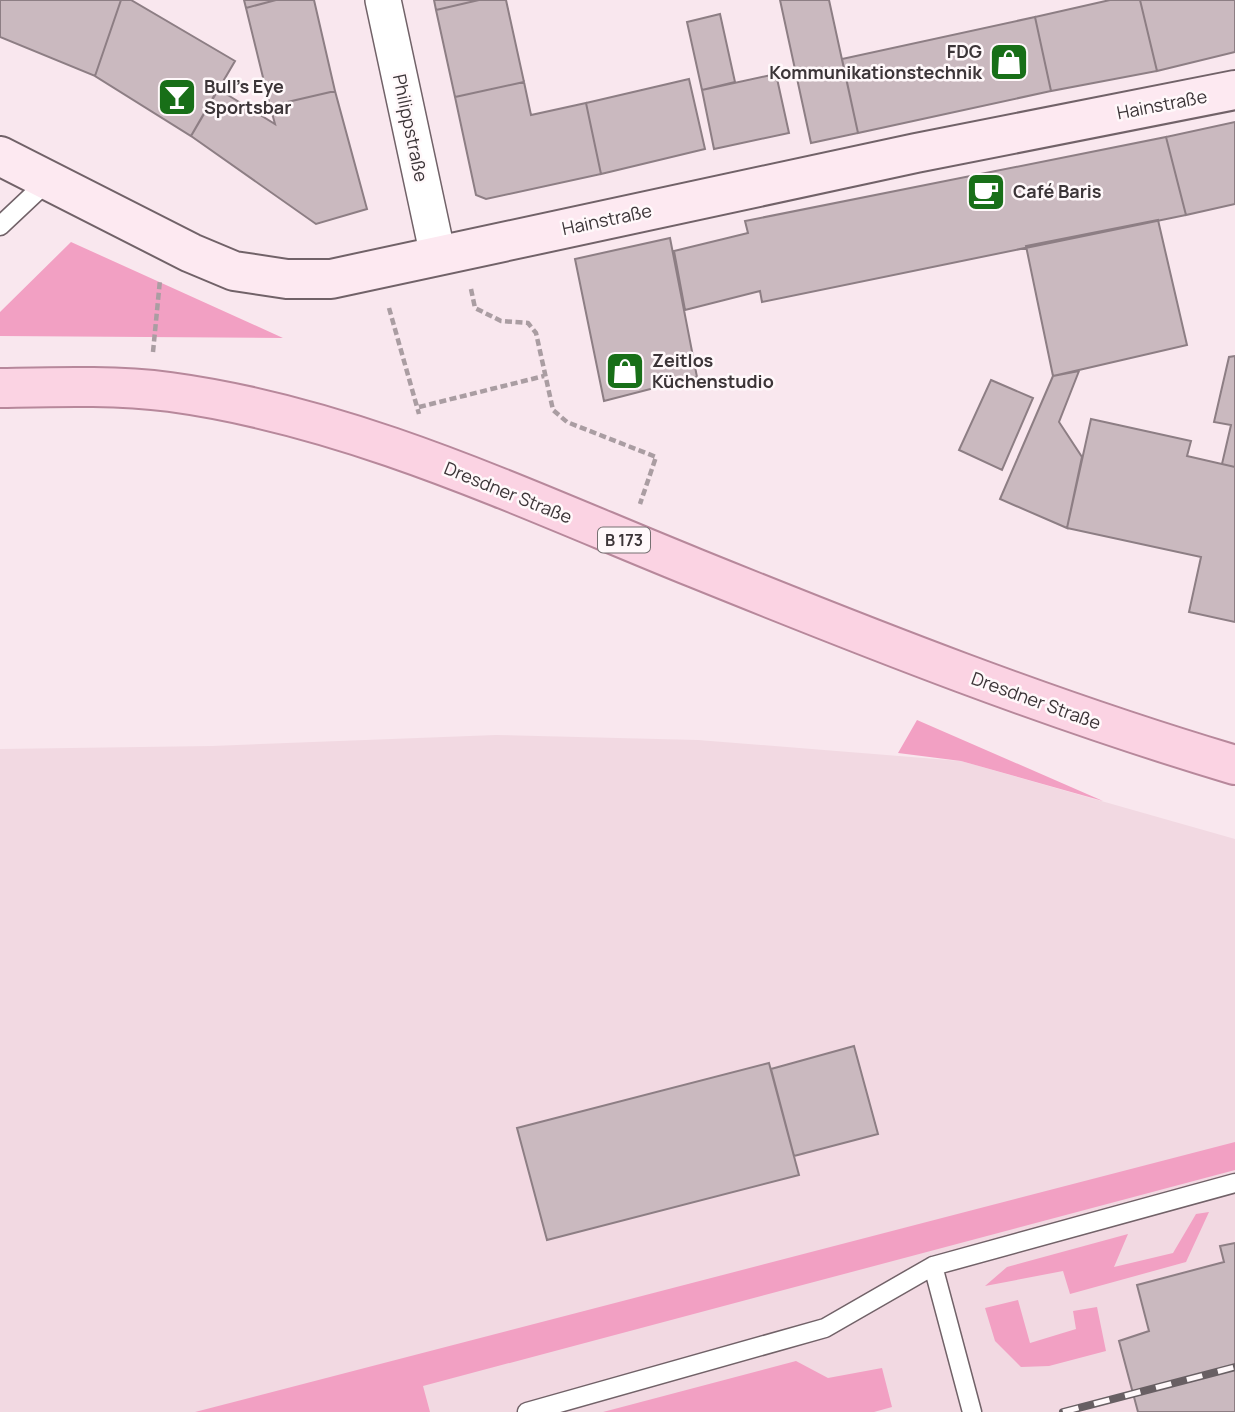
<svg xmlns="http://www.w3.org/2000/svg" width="1235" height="1412" font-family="Manrope,sans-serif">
<rect width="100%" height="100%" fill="#f9e7ee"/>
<!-- built -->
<path fill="#f2d9e2" d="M496 735 698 740 961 761 1235 839V1412H0V749L212 746Z"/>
<!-- green -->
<path fill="#f2a0c3" d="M71 242 283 338 0 336V312Z
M917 720 1103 801 961 761 898 753Z
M1235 1142V1170L423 1386 430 1412H195Z
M1209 1212 1186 1262 1070 1294 1063 1271 985 1286 1007 1267 1128 1234 1114 1267 1173 1253 1196 1214Z
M1018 1300 1030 1343 1076 1329 1073 1311 1097 1307 1106 1351 1049 1366 1021 1367 995 1341 985 1308Z
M796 1361 828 1378 882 1368 892 1407 874 1412H603Z"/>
<!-- building -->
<path fill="#cab9bf" stroke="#8d7e84" stroke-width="2" d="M0 0H121L95 76 0 37Z
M121 0H131L235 61 191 136 95 76Z
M244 0H276L246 8Z
M276 0H314L335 91 270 106 246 8Z
M434 0H479L436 10Z
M479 0H506L524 82 455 97 436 10Z
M780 0H829L858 133 811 143Z
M1110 0H1140L1157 71 1051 91 1035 17Z
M1140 0H1235V52L1157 71Z
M720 14 735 82 702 90 687 22Z
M1035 17 1051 91 858 133 842 59Z
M776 74 789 133 714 149 702 90Z
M689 79 705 149 601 174 586 103Z
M524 82 531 115 586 103 601 174 486 199 476 195 455 97Z
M218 89 275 124 270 106 335 91 367 209 316 224 191 136Z
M1235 122V204L1186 215 1166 137Z
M1166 137 1186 215 762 302 760 291 685 310 674 251 748 233 745 221Z
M1158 220 1187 345 1053 376 1026 246Z
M670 238 697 377 604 401 575 259Z
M1235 356V467L1222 464 1231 425 1214 422 1229 357Z
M1079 371 1059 422 1082 457 1067 528 1000 499 1053 376Z
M991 380 1033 398 1002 470 959 450Z
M1091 419 1191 441 1187 456 1235 467V622L1189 612 1201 557 1067 528Z
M854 1046 878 1134 794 1156 771 1069Z
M769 1063 799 1175 547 1240 517 1128Z
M1235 1243V1412H1138L1119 1341 1149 1331 1137 1285 1224 1262 1220 1246Z"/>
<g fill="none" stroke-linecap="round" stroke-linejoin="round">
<!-- lane casing -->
<g stroke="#716268" stroke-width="21">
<path id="lane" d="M0 226 50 179
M933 1266 972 1412
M527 1412 825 1328 933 1266 1235 1183"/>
</g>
<!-- street casing -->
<g stroke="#716268" stroke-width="38">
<path id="street" d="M383 0 438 256"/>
</g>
<!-- secondary casing -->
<g stroke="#716268" stroke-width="42">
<path id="secondary" d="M0 156 191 253 234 271 287 279H331L916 153 1235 90"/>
</g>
<!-- primary casing -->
<g stroke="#b7889b" stroke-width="42">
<path id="primary" d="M0 388C56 387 114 385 170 392 354 417 524 499 695 568 873 640 1050 710 1235 765"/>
</g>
<!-- path -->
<path stroke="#aa9da2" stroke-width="4.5" stroke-dasharray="7 3.5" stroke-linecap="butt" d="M471 289 475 308 501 321 528 323 536 333 553 410 567 422 656 457 640 504
M389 308 419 414
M153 352 160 280
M419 407 544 376"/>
<!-- lane -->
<use href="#lane" stroke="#fff" stroke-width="18"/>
<!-- street -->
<use href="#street" stroke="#fff" stroke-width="35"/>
<!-- secondary -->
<use href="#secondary" stroke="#fde9f1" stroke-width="38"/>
<!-- primary -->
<use href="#primary" stroke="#fbd3e3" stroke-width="38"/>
<!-- rail casing -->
<g stroke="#685f63" stroke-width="8">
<path id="rail" d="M1063 1412 1235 1367"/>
</g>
<!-- rail -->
<use href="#rail" stroke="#fff8fa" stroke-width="5" stroke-dasharray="16" stroke-linecap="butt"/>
</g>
<!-- icons -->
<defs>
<g id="shop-square" transform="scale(2.0125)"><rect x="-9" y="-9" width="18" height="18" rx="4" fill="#186f18" stroke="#fff8fa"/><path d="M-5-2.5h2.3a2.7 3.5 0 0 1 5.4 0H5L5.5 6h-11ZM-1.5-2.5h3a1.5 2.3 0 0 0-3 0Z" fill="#fff"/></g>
<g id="bar-square" transform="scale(2.0125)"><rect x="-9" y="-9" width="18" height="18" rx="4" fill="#186f18" stroke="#fff8fa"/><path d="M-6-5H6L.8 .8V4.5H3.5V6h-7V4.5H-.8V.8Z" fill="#fff"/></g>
<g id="cafe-square" transform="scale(2.0125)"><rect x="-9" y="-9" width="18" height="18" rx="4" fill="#186f18" stroke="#fff8fa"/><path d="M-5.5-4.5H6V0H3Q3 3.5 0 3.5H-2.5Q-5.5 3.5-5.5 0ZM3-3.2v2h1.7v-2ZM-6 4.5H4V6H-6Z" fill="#fff"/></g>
</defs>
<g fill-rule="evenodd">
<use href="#shop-square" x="1009" y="62"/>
<use href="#bar-square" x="177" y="97"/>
<use href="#cafe-square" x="986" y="192"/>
<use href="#shop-square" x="625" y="371"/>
</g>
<g text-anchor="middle" stroke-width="5" stroke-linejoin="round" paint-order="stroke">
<!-- shield labels -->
<rect fill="#fff8fa" stroke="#767072" stroke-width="2" x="598" y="527.5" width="52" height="25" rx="5"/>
<g font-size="16" font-weight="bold" fill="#3c3538">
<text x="624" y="546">B 173</text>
</g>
<!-- poi labels -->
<g font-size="18" font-weight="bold" fill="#3c3538" stroke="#fff8fa" text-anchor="start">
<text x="982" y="58" text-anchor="end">FDG<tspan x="982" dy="21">Kommunikationstechnik</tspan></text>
<text x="204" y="93">Bull’s Eye<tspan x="204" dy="21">Sportsbar</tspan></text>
<text x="1013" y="198">Café Baris</text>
<text x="652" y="367">Zeitlos<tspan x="652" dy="21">Küchenstudio</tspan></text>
</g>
<!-- street labels -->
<g font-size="18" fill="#3c3538" stroke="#fff8fa">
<text transform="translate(1162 105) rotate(-11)" y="6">Hainstraße</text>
<text transform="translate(410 128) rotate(78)" y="6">Philippstraße</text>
<text transform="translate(607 220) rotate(-12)" y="6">Hainstraße</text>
<text transform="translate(508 493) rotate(22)" y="6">Dresdner Straße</text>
<text transform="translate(1036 701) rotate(20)" y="6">Dresdner Straße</text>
</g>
</g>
</svg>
